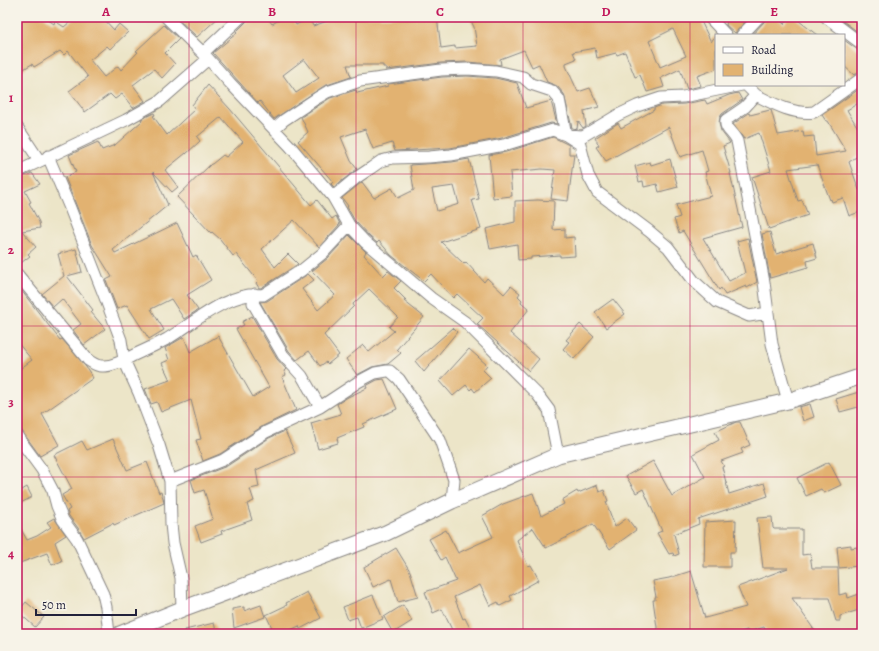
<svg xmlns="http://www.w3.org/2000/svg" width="879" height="651" font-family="Alegreya,serif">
<rect width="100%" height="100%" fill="#f7f3e8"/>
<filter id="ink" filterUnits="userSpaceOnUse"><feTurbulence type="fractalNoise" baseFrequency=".025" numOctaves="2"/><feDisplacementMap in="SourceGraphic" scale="8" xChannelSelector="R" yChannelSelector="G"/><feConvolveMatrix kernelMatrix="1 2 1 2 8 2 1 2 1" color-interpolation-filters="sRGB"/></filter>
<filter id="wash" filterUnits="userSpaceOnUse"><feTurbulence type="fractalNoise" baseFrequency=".012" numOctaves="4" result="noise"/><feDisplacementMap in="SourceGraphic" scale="16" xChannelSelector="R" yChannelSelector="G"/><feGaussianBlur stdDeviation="0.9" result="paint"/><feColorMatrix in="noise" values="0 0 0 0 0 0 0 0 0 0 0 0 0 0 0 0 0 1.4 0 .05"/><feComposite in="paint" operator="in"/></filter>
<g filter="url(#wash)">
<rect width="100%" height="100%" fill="#ece5c8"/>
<g id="blocks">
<!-- building -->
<path fill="#e2b271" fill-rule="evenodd" d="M17 17H44L54 24 55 21 64 27 76 17H102L114 30 119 24 128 32 110 49 107 46 90 60 104 77 118 66 121 70 138 52 136 51 164 25 179 39 165 53 175 64 162 78 154 69 133 85 145 101 133 108 122 94 115 99 110 94 85 112 69 91 88 77 68 51 64 55 60 51 34 67 32 64 17 73Z
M176 17H219L197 37Z
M248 17H267L272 24 285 17H292L296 25 309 18 313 26 339 17H437L441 48 455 46V48L477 46 474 27 469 17H622L625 23 638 17H699L711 42 716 35V69L697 76 701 86 687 89 680 69 661 78 664 87 647 92 640 75 635 77 625 52 617 55 616 53 597 58 595 48 573 52 576 59 566 63V66L578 92 590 88 599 107 584 111 586 126 583 128 578 121 577 129 572 128 564 94 557 86 547 82 539 64 532 67 524 50 500 59 501 65 467 62 441 63 386 70V67H383V65H347L351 77 324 86 274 119 260 101 258 103 213 53 237 33 236 32 246 22ZM673 29 686 56 660 67 649 41ZM304 59 319 78 296 93 283 75Z
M728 17H749L735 33 726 25Z
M766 17H776L784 24 789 17H794L817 35H752L764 22Z
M839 17H862V35L843 21Z
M844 40 858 50 862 51V71L854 75 844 66Z
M467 76 495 78 517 83 526 108 551 101 557 124 551 123 502 138 450 148 395 151 392 143 373 149 365 129 341 137 351 161 357 169 334 187 331 184 333 182 298 141 308 132 301 117 330 98 356 90 357 93 388 86V84L442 77Z
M208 85 230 109 311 205 317 200 332 219 336 216 340 224 319 247 294 220 262 249 275 267 288 254 298 264 261 288H259L256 283 258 281 236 254 233 256 220 239 212 232 211 233 177 197 211 164H212L223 155 226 157 243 142 221 117 197 137 200 141 186 154V153L165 170 178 187 172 192 153 172 168 205 113 250 115 253 177 223 193 257 196 255 211 280 187 295 198 310 184 319 171 299 151 309 164 330 149 339 127 305 117 309 106 280 112 277 92 245 65 177 76 172 69 155 98 142 102 150 115 145 142 121 141 119 154 113 155 115 153 116 167 135 195 109 192 105Z
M862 87V101L847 110 858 128 862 125V153L849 162 859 190 862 189V211L849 216 843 198 832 202 831 199 830 200 817 165 788 169 798 201 802 200 808 215 769 229 752 177 771 171 759 133 744 139 733 124 749 113 750 115 770 110H771L778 135 803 131 804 137 814 136 816 156 846 151 828 121H826L822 115Z
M738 93 742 100 722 114 720 117 719 123 721 131 730 143 723 146 731 173H730L742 227 703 238 729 281 745 273 737 241 748 238 757 282 747 288 746 286 725 295 721 288 719 290 683 231 679 233 674 219 680 217 676 205 711 196 705 172 708 171 702 150 680 157 669 127 606 161 596 147 599 145 595 138 618 123 621 128 654 110V108L662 105 684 104 705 100 707 104 729 95Z
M553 137 569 145V154H574L568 201 551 199 555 170 542 169 510 172 512 196 493 198 489 155 506 152Z
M469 159 479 199 472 200 481 229 441 242 464 264 466 262 484 282 487 278 504 294 511 286 520 293 518 296 522 300 521 302 529 309 510 333 539 359 529 371 477 324 483 318 457 294 453 298 431 274 424 281 391 255 379 241 377 243 370 237 355 221 347 207 348 206 342 198 362 182 374 198 392 188 398 198 414 190 410 165 452 162ZM454 186 459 204 437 211 432 189Z
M670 159 678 187 659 192 657 184 644 187 643 181 639 182 635 166 650 162 651 165Z
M32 173 40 184 25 191 31 202 29 203 39 222 40 228 22 231 36 247 28 254 30 256 17 266V179Z
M538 200 554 201 553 230 565 229V238L574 237 575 256 560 257V255L531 257V259L518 260 517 244 490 249 486 229 515 222V201Z
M770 232 776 254 813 243 817 258 807 261 808 267 770 278 762 234Z
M349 235 366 252 364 255 383 276 388 271 401 281 394 288 406 300 404 301 424 317 397 349 401 353 388 364 372 367 357 375 346 359 363 345 369 352 394 331 389 327 398 317 369 289 353 304 354 306 324 335 339 355 328 364 326 362 320 366 309 351 297 360 289 351 260 302 267 301 308 274 314 280 302 289 318 310 335 295 312 271 328 258Z
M76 249 82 272 67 276 93 310 91 312 105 329 84 345 73 330 81 324 62 299 53 307 42 294 64 276 58 254Z
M17 285 60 340 62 339 86 367 93 378 42 414 59 445 40 456 22 431 17 422V371L32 360 17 342Z
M613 299 625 314 606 328 595 312Z
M252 316 277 359 286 369 284 371 286 375 282 377 296 410 263 426 220 454 203 461 196 440 201 439 191 400 161 412 157 402 151 404 145 389 170 380 162 363 169 360 165 348 184 337 190 352 218 336 253 397 269 387 236 329 244 325 242 322Z
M580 324 594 337 574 359 563 349 569 342 566 340Z
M453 328 457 332 424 372 415 361Z
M469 349 487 365 483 370 491 378 475 392 472 388 470 390 466 385 453 396 440 381Z
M384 379 397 409 363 424 364 427 337 438 338 443 318 449 311 423 341 414 337 404 348 397 367 388 366 386 377 380Z
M862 391V406L840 412 836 399Z
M810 404 814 417 803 421 799 407Z
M736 422H740L750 445 741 449 743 453 721 461 724 466 722 467 729 494 764 483 768 496 698 519 699 524 674 534 679 554 674 556 673 553 669 554 657 533 662 531 643 489 636 493 626 476 653 461 672 496 705 477 693 454 719 440 715 432Z
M285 431 295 453 256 470 259 487 250 489 254 501 247 504 252 520 221 531 222 534 201 542 195 526 213 519 204 490 195 493 191 480 227 466 269 438Z
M113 439 127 470 147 462 159 493 161 492 163 498 164 503 114 525 113 523 84 538 78 528 69 516 67 511 70 509 62 495 72 489 54 455 82 441 87 450Z
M829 462 841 485 824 493 821 489 806 496 797 478Z
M597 485 599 492 604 490 608 501 606 502 615 527 627 518 636 530 610 549 593 524 546 548 533 528 517 540 528 566 531 565 539 580 510 596 512 600 500 606 498 602 490 606 480 585 454 597 463 619 465 618 473 634H454L442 609 433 613 425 592 456 581 445 557 441 560 429 539 446 530 458 553 493 537 482 516 503 504 533 493 541 516 564 504 562 500 577 491 578 493Z
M27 487 32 497 17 505V493Z
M772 517 773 528 774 529H802V555L810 554 812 568H838L839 595 847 593 848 598 862 593V609L840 616V621H836L829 598H792L817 634H767L764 627 748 632 747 630 734 634H658L653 600H655V597H656L653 581 669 578 691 571 705 618 746 607 738 587 788 568H763L757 518Z
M54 518 66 535 55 542 62 561 52 565 47 553 17 564V522L27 540 37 536 51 527 47 522Z
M736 520 735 552H730V567H704L705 522Z
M851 545V548L857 547 859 566 839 568 837 547Z
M396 548 410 571 418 597 398 602 391 579 373 587 364 567Z
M307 592 321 618 300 629 299 626 282 634H275L266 615 287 605 286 603Z
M373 595 383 619 361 628 357 617 348 620 343 607Z
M26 602 44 617 35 627 18 612Z
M261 605 265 617 234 628 232 609 244 607V611Z
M403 605 412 621 393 633 384 617Z
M214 623 217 634H186L185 630Z"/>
</g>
</g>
<g filter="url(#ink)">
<use href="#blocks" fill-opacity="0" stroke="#878482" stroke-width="1"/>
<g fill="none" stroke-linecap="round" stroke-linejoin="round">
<!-- street casing -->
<g stroke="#878482" stroke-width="13">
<path id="street" d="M166 17 203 53 230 83 290 146 333 197 349 225 365 242 431 298 465 322 537 394 549 410 558 455
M709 17 726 35
M826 17 862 44
M742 35 759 17
M203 53 241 17
M746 85 756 95 745 107 726 120C724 129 733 132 737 141L764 282 772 344 788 401
M754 94C772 103 793 115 814 112L862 78
M17 127 39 160
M274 129 284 120 317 98 327 92 360 81 441 70 467 69 496 71 523 77 531 84 552 91 559 99 566 135 580 144 588 175 597 192 649 231 668 247 694 281 717 302 749 316 768 313
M48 156 70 208 106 300 121 340 124 360 139 393 159 445 170 481 171 524 173 543 181 578 182 609
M17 172 126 120 160 101 208 59
M333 197 356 178 371 168 381 161 393 158 429 157 451 155 504 145 553 130 566 135 583 136 618 115 637 106 661 98 683 97 742 85
M17 274 88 360C93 363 96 366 102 366 112 367 125 360 134 355 145 350 156 345 167 339 194 323 230 290 263 295L302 270 323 253 349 225
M255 294 253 303 283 355 302 376 320 407
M17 436 42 470 53 491 57 506 63 520 77 539 103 594 106 607 109 634
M170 481 223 460 266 432 320 407 358 382 375 373 387 371H390L399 379 440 440 454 480 452 501"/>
</g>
<!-- secondary casing -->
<g stroke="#878482" stroke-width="17">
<path id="secondary" d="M120 634 182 609 386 533 452 501 558 455 788 401 862 376"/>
</g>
<!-- street -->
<use href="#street" stroke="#fff" stroke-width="11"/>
<!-- secondary -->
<use href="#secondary" stroke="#fff" stroke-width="15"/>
</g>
</g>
<!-- grid -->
<path fill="none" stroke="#c2185b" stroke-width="1" stroke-opacity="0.55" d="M189 17V634M356 17V634M523 17V634M690 17V634M17 174H862M17 326H862M17 477H862"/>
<!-- margin -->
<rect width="879" height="651" fill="none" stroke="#f7f3e8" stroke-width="44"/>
<!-- legend -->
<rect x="715" y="34" width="130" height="52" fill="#f7f3e8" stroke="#a29fa3"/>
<rect x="723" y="47" width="20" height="6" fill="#ffffff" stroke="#a29fa3"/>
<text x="751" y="54" font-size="12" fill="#22223b">Road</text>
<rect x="723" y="64" width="20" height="12" fill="#e2b271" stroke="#a29fa3"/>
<text x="751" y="74" font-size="12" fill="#22223b">Building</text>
<!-- scale -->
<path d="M36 609v6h100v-6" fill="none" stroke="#22223b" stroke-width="2"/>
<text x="42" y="609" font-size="12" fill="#22223b" stroke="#f7f3e8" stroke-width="3" paint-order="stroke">50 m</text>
<rect x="22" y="22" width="835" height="607" fill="none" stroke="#c2185b" stroke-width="1.5"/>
<g font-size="13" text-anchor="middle" font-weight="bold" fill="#c2185b">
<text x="106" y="16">A</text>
<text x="272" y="16">B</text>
<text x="440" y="16">C</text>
<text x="606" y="16">D</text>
<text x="774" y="16">E</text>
<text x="11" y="102">1</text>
<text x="11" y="254">2</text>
<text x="11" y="406">3</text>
<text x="11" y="558">4</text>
</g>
</svg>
